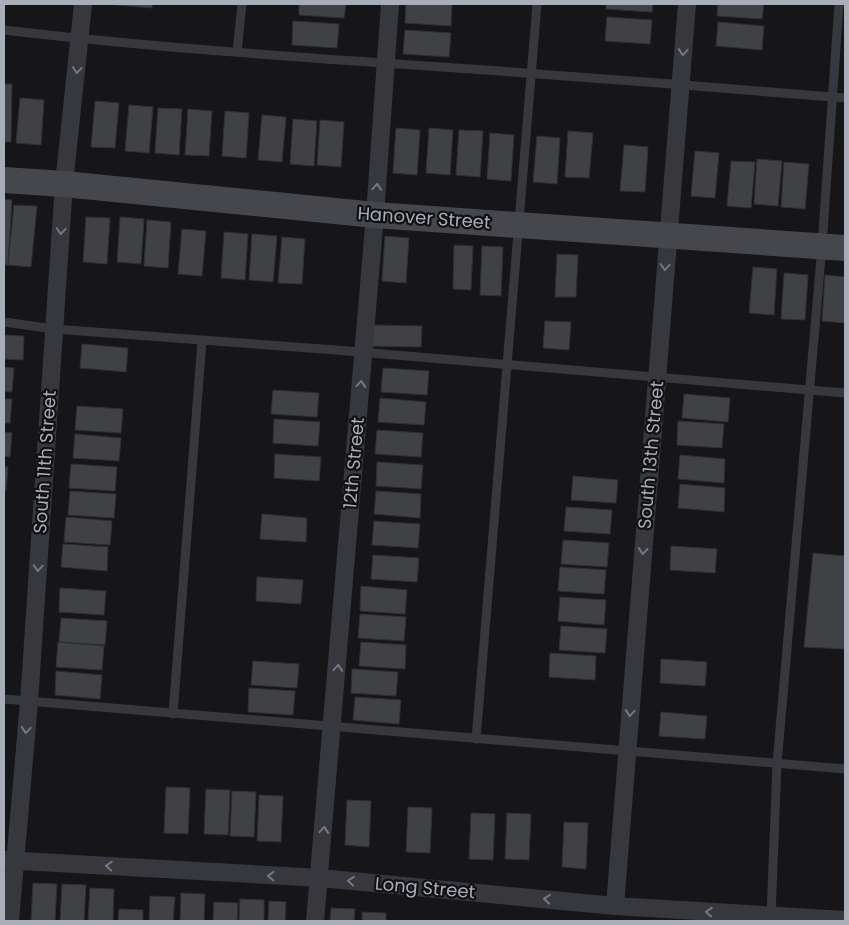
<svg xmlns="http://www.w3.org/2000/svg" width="849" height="925" font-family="Poppins,sans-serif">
<rect width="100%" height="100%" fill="#161618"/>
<!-- building -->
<path fill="#404145" stroke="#303034" d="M106 4H152V8Z
M299 4H346L344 18 299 15Z
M406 4H452L451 26 405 23Z
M606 4H653L652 12 606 9Z
M718 4H764L762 19 717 16Z
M607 17 652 20 650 44 605 41Z
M293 21 339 24 337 48 292 45Z
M718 22 764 26 762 50 716 46Z
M405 30 451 33 449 57 403 54Z
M4 84H12L11 142H4Z
M20 98 44 100 41 145 16 143Z
M95 101 119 103 115 148 91 147Z
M129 105 153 107 149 153 125 151Z
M158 108 182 109 179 155 155 153Z
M188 109 212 111 209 156 185 155Z
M225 111 249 113 246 158 222 156Z
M262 115 286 117 282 162 258 160Z
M293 119 317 121 314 166 290 164Z
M320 120 344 122 341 167 317 165Z
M396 128 420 130 417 175 393 173Z
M429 128 453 130 450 175 426 173Z
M459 130 483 131 480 177 456 175Z
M568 131 593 133 589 178 565 177Z
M490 133 514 135 511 181 487 179Z
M537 136 560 138 557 184 533 182Z
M624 145 648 147 645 192 620 191Z
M695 151 719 153 715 198 691 196Z
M757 159 782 161 778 206 754 204Z
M731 161 755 162 751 208 727 206Z
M784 162 809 164 805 209 781 207Z
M4 199 12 200 8 265H4Z
M14 205 37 206 31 267 8 265Z
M86 217 110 218 107 264 83 262Z
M120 217 144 219 141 264 117 262Z
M147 220 171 222 168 268 144 266Z
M182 229 206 231 202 276 178 274Z
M224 232 248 234 245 280 221 278Z
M252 234 277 236 273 282 249 280Z
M385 236 409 238 406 283 382 281Z
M282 237 305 239 302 284 278 283Z
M454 245 473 246 471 290 453 289Z
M482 246 503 247 501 296 480 295Z
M557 254 578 255 576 297H555Z
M753 267 777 269 774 315 749 313Z
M784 273 808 275 805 320 781 319Z
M825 275 845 277V323L822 321Z
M545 321 571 322 569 350 543 348Z
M371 325 422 326 421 347 371 346Z
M4 335 24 336 23 360 4 359Z
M82 344 128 348 126 372 80 368Z
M4 367 14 368 12 392 4 391Z
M383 368 429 371 427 395 381 392Z
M273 390 319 393 317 417 271 414Z
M684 394 730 398 728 422 682 418Z
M380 398 426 402 424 425 378 422Z
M4 399H12L10 423H4Z
M77 406 123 409 121 433 75 430Z
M274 419 320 422 318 446 273 443Z
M678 421 724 424 722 448 677 445Z
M377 430 423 433 421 457 375 454Z
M4 432 12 433 10 457 4 456Z
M75 434 121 438 119 461 73 458Z
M275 454 321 457 319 481 274 478Z
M680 455 725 459 724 483 678 479Z
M377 462 423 465 421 489 376 486Z
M71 464 117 467 115 491 69 488Z
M4 466 8 467 6 491 4 490Z
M573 476 618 480 616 503 571 500Z
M680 484 725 488 724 512 678 508Z
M70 491 116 494 114 518 68 515Z
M376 491 421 494 420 518 374 514Z
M566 507 612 510 610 534 564 531Z
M262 514 307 518 306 542 260 539Z
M66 517 112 521 110 545 64 542Z
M374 521 420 524 418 548 372 545Z
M563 540 609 543 607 567 561 564Z
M63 544 108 547 107 571 61 567Z
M671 546 717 549 715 573 670 570Z
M813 553 845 556V649L804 647Z
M373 555 419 558 417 582 371 579Z
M560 567 606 570 604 594 558 591Z
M257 577 303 580 301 604 256 601Z
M361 586 407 590 405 614 360 611Z
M60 588 106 591 104 615 59 612Z
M560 597 606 600 604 625 558 621Z
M360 614 406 617 404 641 358 638Z
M61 618 107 621 105 645 59 642Z
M561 626 607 629 605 653 559 650Z
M58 642 104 646 102 670 56 667Z
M361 642 406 645 405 669 359 666Z
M550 653 596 656 595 680 549 677Z
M661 659 707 662 705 686 660 683Z
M253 661 299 664 297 688 251 685Z
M352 669 398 672 396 696 351 693Z
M56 671 102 675 100 699 55 695Z
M249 688 295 691 293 715 248 712Z
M355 697 401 700 399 724 353 720Z
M661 712 707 716 705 739 659 736Z
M166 787 190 788 188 834 164 833Z
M206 789 230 790 228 835 204 834Z
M232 791 256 792 254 837 230 836Z
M259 795 283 796 281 842 257 841Z
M347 800 371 801 369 847 345 845Z
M408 807 432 808 430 853 406 852Z
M471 813 495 814 493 860 469 859Z
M507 813 531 814 529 860 505 859Z
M564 822 588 823 586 869 562 867Z
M33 883 57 884 55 921H31Z
M62 884 86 885 84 921H60Z
M90 888 114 889 113 921H88Z
M181 893 205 894 204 921H180Z
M150 896 175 897 173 921H149Z
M240 899 264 900V921H239Z
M269 901 286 902 285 921H268Z
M214 902 238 903 237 921H213Z
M331 908 355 909 354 921H330Z
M119 909 143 910V921H118Z
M362 912 386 913V921H362Z"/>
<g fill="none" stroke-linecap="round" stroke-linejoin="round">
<!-- lane -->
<path stroke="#37383d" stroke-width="9" d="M4 30C164 49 325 59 486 70 606 79 725 88 845 98
M237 52 242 4
M4 322 54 329 336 350 845 393
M4 699 845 769
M173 714 202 341
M476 739 537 4
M771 916 777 764 822 246 839 4"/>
<!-- street -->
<path stroke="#37383d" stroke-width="18" d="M4 860 320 878 615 906 845 920
M615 906 687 4
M10 921 29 702 64 184 83 4
M315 921 375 215 390 4"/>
<!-- secondary -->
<path stroke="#45474d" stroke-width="26" d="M4 180 64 184 375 215 845 248"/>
</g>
<!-- one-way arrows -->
<defs><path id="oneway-chevron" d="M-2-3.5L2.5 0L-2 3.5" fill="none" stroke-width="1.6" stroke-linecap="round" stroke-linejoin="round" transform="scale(1.25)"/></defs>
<g stroke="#757881">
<use href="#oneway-chevron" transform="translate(683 52) rotate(95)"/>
<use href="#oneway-chevron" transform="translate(77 70) rotate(97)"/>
<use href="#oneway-chevron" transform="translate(377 187) rotate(-86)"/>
<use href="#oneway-chevron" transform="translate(61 231) rotate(94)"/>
<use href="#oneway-chevron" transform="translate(665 267) rotate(94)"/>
<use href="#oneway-chevron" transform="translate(361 384) rotate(-85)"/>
<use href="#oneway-chevron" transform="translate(643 551) rotate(95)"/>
<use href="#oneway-chevron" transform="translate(38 568) rotate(94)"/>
<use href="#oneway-chevron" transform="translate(338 668) rotate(-85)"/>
<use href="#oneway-chevron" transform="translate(630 713) rotate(95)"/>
<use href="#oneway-chevron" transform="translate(26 730) rotate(95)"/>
<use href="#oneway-chevron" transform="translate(324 830) rotate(-85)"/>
<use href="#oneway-chevron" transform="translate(109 866) rotate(-177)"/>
<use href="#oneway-chevron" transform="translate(271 876) rotate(-177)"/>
<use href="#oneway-chevron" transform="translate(351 881) rotate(-175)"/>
<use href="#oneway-chevron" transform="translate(547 899) rotate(-175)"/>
<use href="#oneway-chevron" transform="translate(709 912) rotate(-176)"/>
</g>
<g text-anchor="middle" stroke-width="4.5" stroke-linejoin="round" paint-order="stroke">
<!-- street labels -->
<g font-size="18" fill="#a8adb8" stroke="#111113">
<text transform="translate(424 218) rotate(4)" y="6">Hanover Street</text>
<text transform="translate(651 455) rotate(-85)" y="6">South 13th Street</text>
<text transform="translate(45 462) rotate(-86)" y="6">South 11th Street</text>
<text transform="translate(354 463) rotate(-85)" y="6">12th Street</text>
<text transform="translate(425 888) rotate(5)" y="6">Long Street</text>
</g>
</g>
<!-- border -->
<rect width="849" height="925" fill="none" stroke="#a8adb8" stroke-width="10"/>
</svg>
